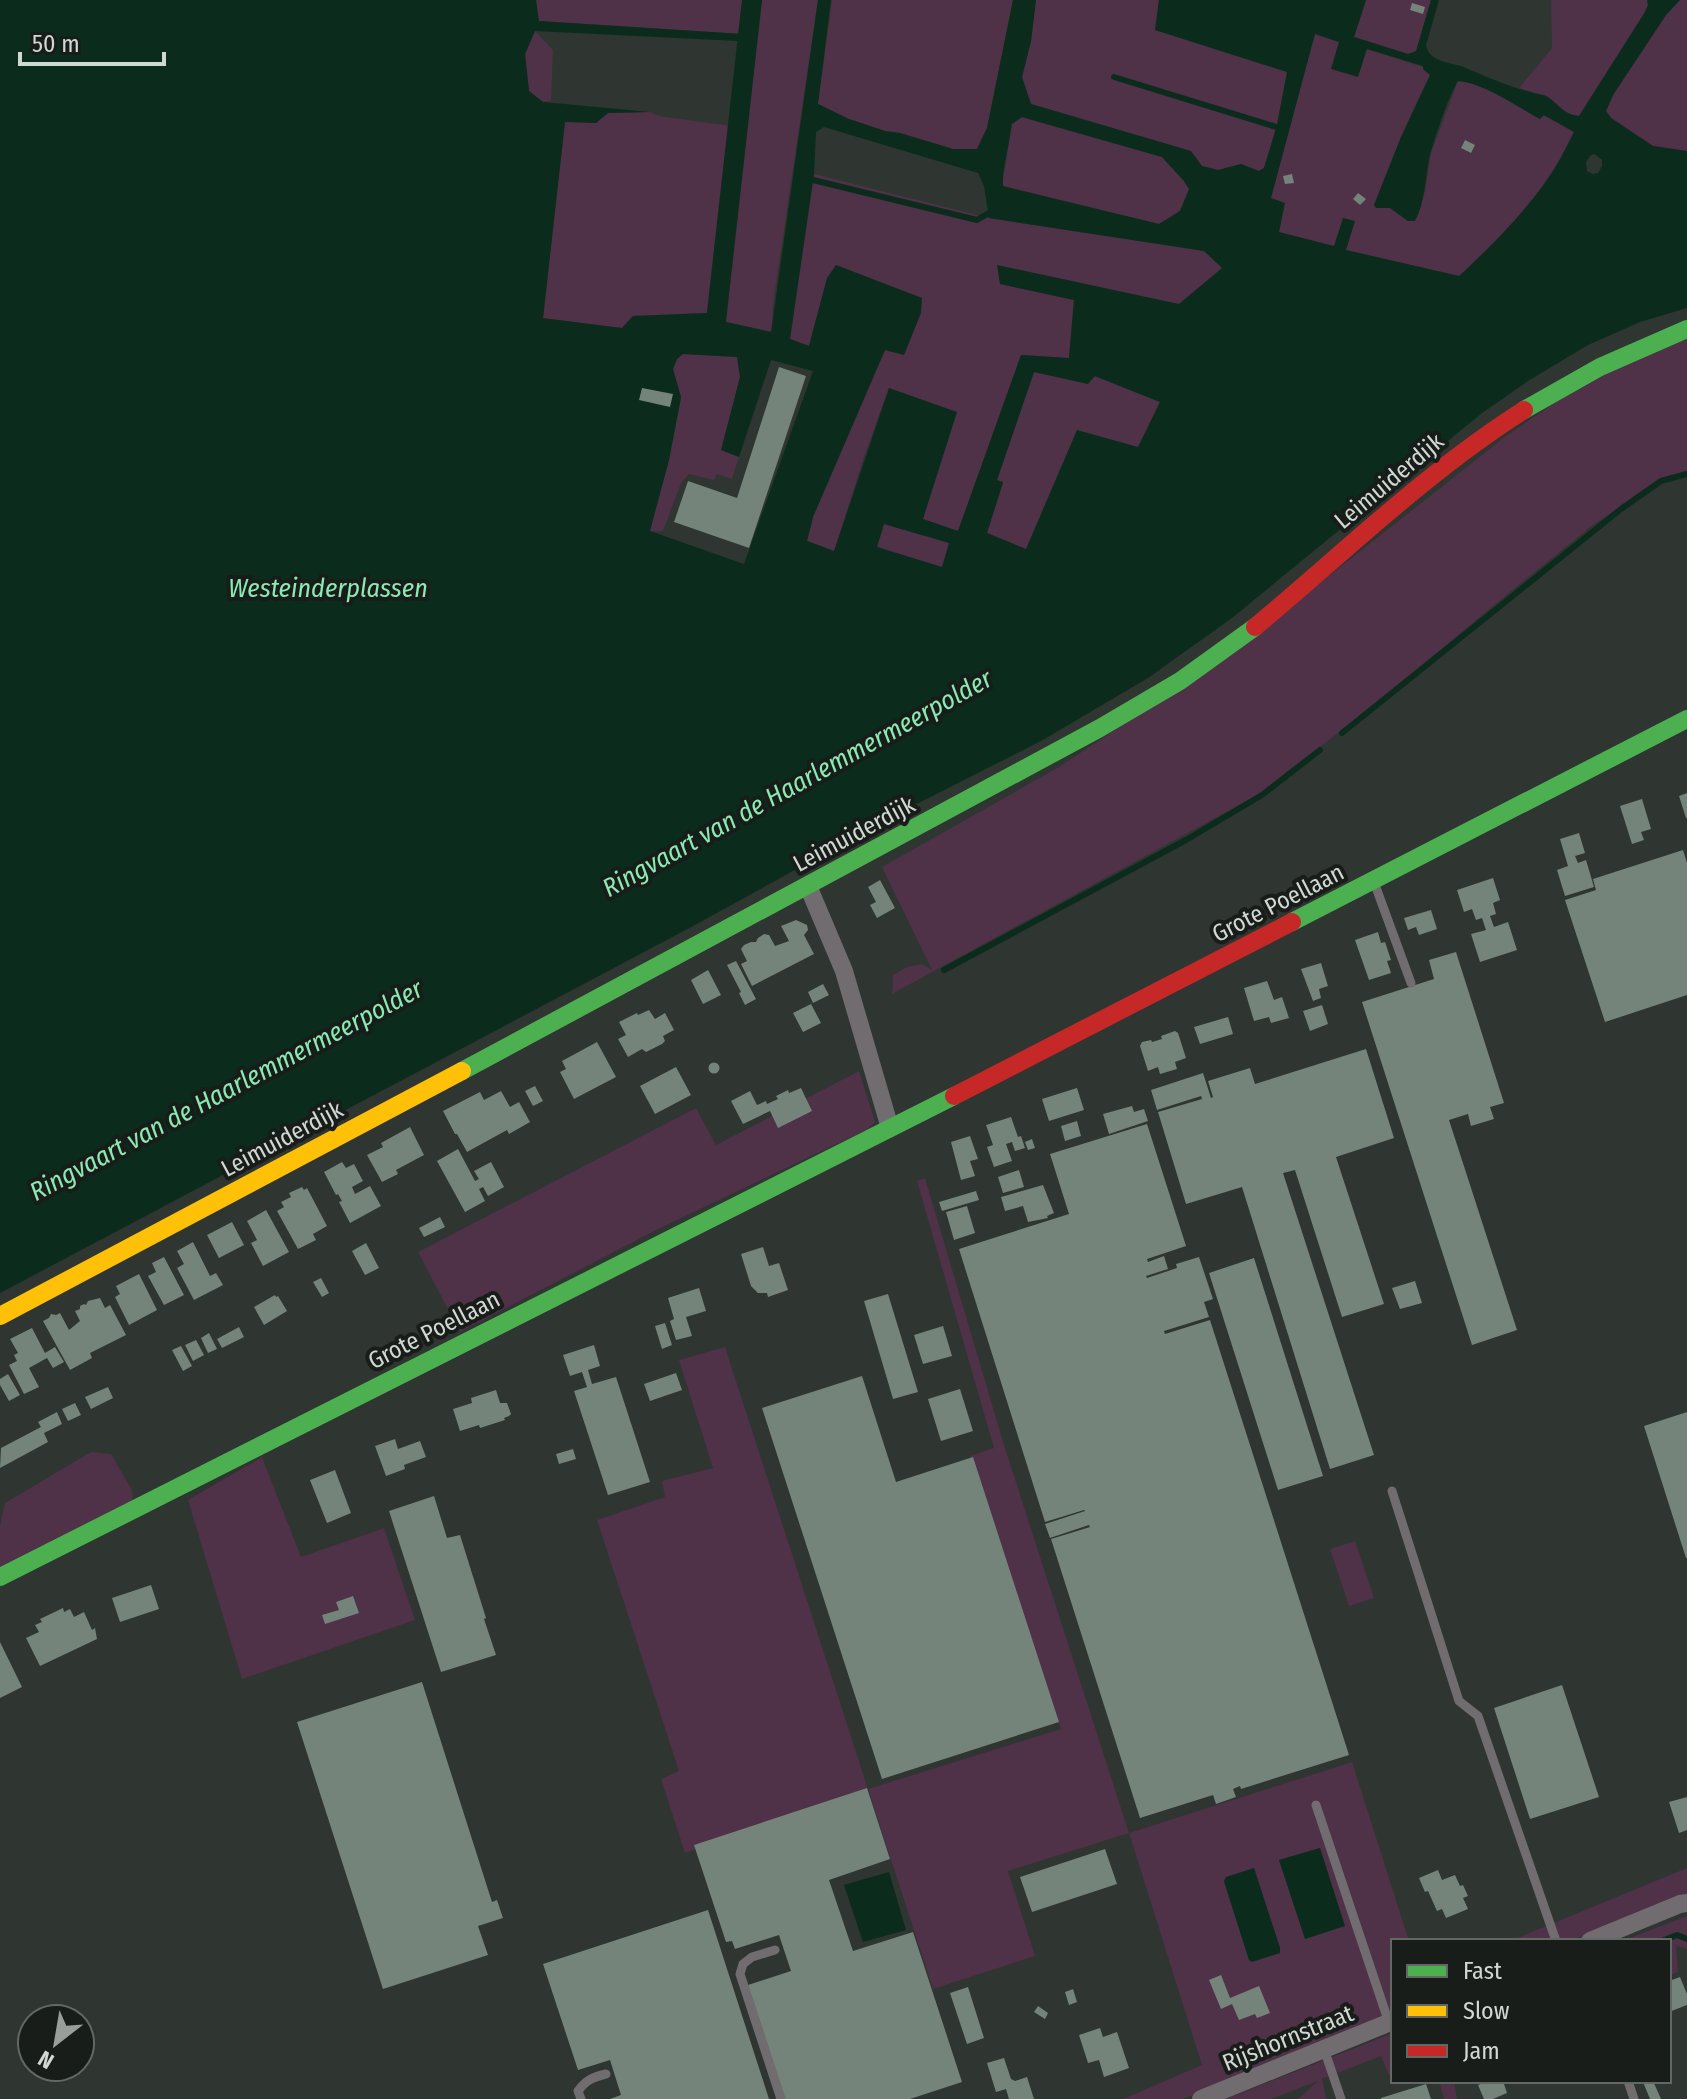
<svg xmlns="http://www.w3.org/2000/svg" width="1687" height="2099" font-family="'Fira Sans Condensed',sans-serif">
<rect width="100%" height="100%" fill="#2f3531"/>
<!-- green -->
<path fill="#4f3148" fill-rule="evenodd" d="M536 0H818L773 304 772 332 722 321 723 305 707 313 633 316 622 328 543 319 565 121 596 123 608 113 650 112 659 116 739 127 749 47 738 41 742 34 538 21Z
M832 0H1013L987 128 977 149H953L900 133 885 131 849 119 818 104Z
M1036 0H1159L1155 30 1287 72 1277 125 1264 168 1259 171 1241 164 1218 170 1202 166 1191 151 1031 104 1022 77 1031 41Z
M1366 0H1431L1416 52 1408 54 1354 37Z
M1553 0H1647L1648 5 1645 12 1579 116 1566 113 1546 96 1519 88 1552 48 1551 1Z
M1680 0H1687V151L1653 146 1611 118 1606 111 1613 95 1666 15Z
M535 31 553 50 551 101 543 102 529 91 525 54Z
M1314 34 1339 42 1331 69 1367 49 1423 67 1430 75 1401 137 1374 205 1376 208H1390L1408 221 1418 214 1425 191 1431 153 1458 81C1484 83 1517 107 1540 119L1543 115 1574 132C1568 143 1563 155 1556 166 1533 204 1492 246 1459 276L1346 250 1344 218 1335 247 1278 232 1274 200 1271 198Z
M1021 117 1162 157 1184 181 1189 189 1180 211 1159 224 1002 186 1012 124Z
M814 174 989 218 1205 251 1223 268 1179 304 1155 300 1000 284 1074 300 1069 358 1021 355 958 531 922 519 928 501 889 388 864 457 834 551 807 541 813 517 885 350 904 355 866 277 836 265 819 308 809 346 790 339Z
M1687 337V473L1644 493 1594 524 1505 596 1380 700 1261 793 892 994 893 975 907 967 922 964 932 970 882 867 1059 767 1234 651 1506 436 1590 379Z
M683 354 737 357 740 377 722 450 739 457 732 479 717 474 714 480 689 474 681 483 663 531H649L669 460 681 398 673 369 677 359Z
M1034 372 1088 384 1094 376 1160 402 1138 448 1077 431 1032 543 1026 549 987 533 1003 483 997 480Z
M884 524 950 543 942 568 877 547Z
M859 1071 875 1122 868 1129 658 1229 460 1332 418 1252 696 1108 716 1145Z
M925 1178 1004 1445 1129 1833 1352 1762 1409 1941H1393V2014L1183 2099H1123L1202 2065 1129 1833 1008 1871 1035 1956 933 1989 868 1789 685 1853 661 1779 679 1771 597 1520 665 1497 662 1481 713 1468 679 1360 725 1347 868 1789 1061 1729 970 1456 994 1448 917 1181ZM1320 1848 1305 1938 1279 1860ZM1254 1868 1280 1948 1249 1960 1224 1882Z
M91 1452 111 1454 132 1490 133 1500 0 1567V1526L5 1503Z
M262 1457 301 1557 384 1528 415 1620 242 1679 188 1500Z
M1355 1541 1374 1598 1349 1606 1330 1549Z
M1687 1868V1895L1571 1941H1510Z
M1687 1916V1949L1676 1946 1678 1972 1669 1976V1941H1622Z
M1393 2033V2073L1389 2075 1381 2056 1322 2079 1326 2099H1298L1318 2081 1271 2099H1226Z
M1439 2081H1454L1457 2099H1444Z"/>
<!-- water -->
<path fill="#0b2c1c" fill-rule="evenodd" d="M0 0H536L539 21 743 34 737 41 535 31 525 54 529 91 543 102 650 112 608 113 596 123 565 122 543 318 622 328 633 316 707 313 723 304 722 321 771 332 818 0H831L818 104 849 119 885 131 900 133 953 149H977L987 128 1013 0H1036L1031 41 1022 77 1031 104 1191 151 1202 166 1218 170 1241 164 1259 171 1264 168 1277 125 1287 72 1155 30 1159 0H1366L1354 37 1408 54 1416 51 1431 0H1439L1426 45C1430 64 1451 61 1466 68 1486 77 1508 86 1530 92 1536 94 1543 94 1548 97 1559 105 1565 115 1579 116L1645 12 1648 5 1647 0H1680L1666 15 1613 95 1606 111 1611 118 1653 146 1687 151V308L1640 322 1588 345 1528 381 1482 413 1232 618 1148 678 1041 741 893 816 695 925 0 1293ZM1315 34 1339 42 1331 69 1358 77 1367 49 1423 66V69L1430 75 1401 137 1374 205 1376 208H1390L1408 221H1415C1425 202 1425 180 1429 159 1433 142 1449 95 1458 81 1484 83 1518 107 1540 119L1544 115 1574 132C1568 143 1563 155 1556 166 1534 203 1491 247 1459 276L1346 250 1355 221 1343 218 1334 246 1279 232 1285 203 1271 198ZM1022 117 1162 157 1184 181 1189 189 1180 211 1159 224 1003 186V174L1012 124ZM824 127 978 173 984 186 989 218 1204 251 1222 268 1179 304 997 265 1000 284 1074 300 1069 358 1021 355 958 531 923 519 957 412 889 388 834 551 807 541 813 517 885 350 904 355 921 313 922 298 836 265 827 278 809 346 790 339 814 174 816 132ZM1595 154 1602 160V166L1598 173 1593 174 1587 171 1586 162 1591 155ZM683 354 737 357 740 377 721 450 739 457 771 360 813 371 744 564 650 531 669 460 681 397 673 369 677 359ZM1034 372 1088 384 1095 376 1160 402 1138 447 1077 430 1026 549 987 533 1003 482 997 480ZM884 524 949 543 942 567 877 547Z
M1320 1848 1345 1926 1305 1939 1279 1860Z
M1254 1868 1280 1948V1953L1252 1962 1249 1960 1224 1881 1226 1877Z
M889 1872 906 1930 863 1942 844 1885Z"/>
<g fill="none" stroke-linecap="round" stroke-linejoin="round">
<!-- stream -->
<path stroke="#0b2c1c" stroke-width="6" d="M1114 77 1283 129
M809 179 977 220 994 210
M1342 733 1621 509 1661 481 1687 474
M944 970 1186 840 1262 795 1320 750
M1662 1941 1677 1935 1687 1939"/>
<!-- canal -->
<path stroke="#0b2c1c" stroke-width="20" d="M715 330 752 0"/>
</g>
<!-- building -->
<path fill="#74847a" d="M1412 3 1425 7 1423 14 1410 10Z
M1465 140 1475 145 1471 153 1461 148Z
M1292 174 1294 183 1285 184 1283 176Z
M1358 193 1366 199 1360 205 1353 199Z
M779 367 806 376 749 548 674 522 688 481 737 498Z
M642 388 673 394 670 407 639 400Z
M1687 793V818H1686L1679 796Z
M1642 799 1651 829 1641 832 1644 840 1632 844 1620 806Z
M1579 833 1585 853 1575 856 1578 863 1586 860 1594 887 1565 896 1557 870 1568 866 1560 839Z
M1683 850 1687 863V995L1605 1022 1565 900 1596 890 1593 879Z
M1493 878 1500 900 1493 903 1496 914 1490 916 1494 927 1508 922 1517 950 1480 962 1471 934 1486 930 1482 918 1476 920 1472 909 1464 912 1457 890Z
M880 880 895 908 877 918 870 905 876 902 868 887Z
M1431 910 1437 929 1419 935 1416 927 1408 930 1404 918Z
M796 920 807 925 808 930 804 935 814 954 752 986 741 964 747 961 741 949 744 945 751 942H756L758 938 764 934 769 935 775 946 789 941 781 926Z
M1378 932 1381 943 1385 942 1391 960 1387 961 1391 973 1369 980 1355 940Z
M1456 952 1504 1103 1490 1107 1494 1119 1471 1126 1468 1114 1449 1120 1517 1330 1472 1345 1362 1002 1434 979 1429 960Z
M736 961 756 999 745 1005 739 993 741 992 727 965Z
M1321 963 1328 986 1319 989 1321 998 1313 1001 1301 969Z
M708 970 721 995 703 1004 691 980Z
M1267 981 1274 1000 1282 997 1289 1018 1271 1023 1269 1017 1254 1021 1244 988Z
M823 984 829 995 813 1003 808 992Z
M811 1004 821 1023 803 1032 793 1013Z
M1322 1005 1328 1024 1310 1031 1303 1011Z
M649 1010 655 1019 665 1013 674 1030 663 1036 665 1041 662 1044 646 1052 642 1049 628 1057 618 1039 626 1035 619 1022 637 1013 638 1015Z
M1228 1017 1233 1034 1200 1044 1194 1027Z
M1175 1031 1178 1033 1186 1058 1175 1062 1177 1069 1160 1074 1158 1067 1148 1071 1140 1046 1142 1042 1151 1040 1152 1042 1162 1039 1161 1036Z
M597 1042 616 1077 574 1099 560 1072 566 1069 562 1061Z
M1366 1049 1394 1138 1336 1157 1384 1304 1342 1317 1295 1170 1283 1173 1374 1455 1330 1469 1242 1187 1186 1204 1158 1112 1202 1099 1201 1096 1157 1110 1151 1090 1203 1073 1211 1098 1213 1097 1208 1081 1250 1068 1255 1084Z
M708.5 1068a5.5 5.5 0 1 1 11 0a5.5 5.5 0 1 1-11 0Z
M676 1067 691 1095 655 1114 640 1086Z
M535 1086 543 1101 533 1106 525 1091Z
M801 1088 812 1111 778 1128 770 1111 743 1124 731 1101 750 1091 757 1105 766 1101 767 1104 778 1099 776 1096 788 1090 789 1093Z
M1077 1088 1084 1110 1049 1121 1042 1099Z
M501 1091 510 1107 519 1102 530 1122 509 1134 507 1130 467 1152 457 1134H455L443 1111 480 1092 484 1100Z
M1132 1106 1134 1112 1144 1109 1148 1121 1109 1134 1103 1114Z
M1011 1117 1018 1137 1021 1136 1025 1148 1015 1151 1012 1142 1006 1144 1012 1161 994 1167 987 1147 993 1145 986 1125Z
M1077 1121 1081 1136 1065 1141 1061 1126Z
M1147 1124 1186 1246 1147 1259 1148 1262 1164 1256 1168 1269 1146 1276 1147 1278 1177 1268 1176 1264 1199 1257 1213 1299 1204 1302 1209 1317 1164 1331 1165 1334 1210 1320 1349 1755 1241 1789 1240 1786 1233 1789 1236 1797 1216 1804 1213 1795 1140 1818 1051 1539 1090 1527 1089 1525 1050 1538 1045 1524 1085 1511 1084 1510 1045 1522 959 1249 1069 1214 1050 1154Z
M410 1127 424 1155 396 1170 398 1174 382 1182 367 1155 383 1147 381 1143Z
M970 1136 978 1159 970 1161 975 1176 961 1180 951 1142Z
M1032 1139 1035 1148 1028 1150 1025 1142Z
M458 1149 475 1181 479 1179 474 1171 491 1162 504 1187 488 1196 483 1187 479 1189 485 1201 465 1212 437 1161Z
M342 1162 346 1168 354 1164 363 1181 352 1187 355 1194 370 1186 381 1206 350 1223 339 1202 342 1201 338 1194 336 1195 324 1172Z
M1019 1170 1024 1187 1003 1193 998 1177Z
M1043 1185 1054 1213 1047 1216 1048 1218 1028 1222 1023 1206 1005 1211 1001 1197Z
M302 1187 304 1190 307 1188 327 1226 313 1234 316 1240 298 1249 277 1211 284 1207 281 1202 291 1197 289 1193Z
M976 1191 979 1200 942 1211 939 1202Z
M967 1206 975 1233 954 1240 946 1212Z
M266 1210 289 1252 263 1266 251 1243 257 1240 247 1221Z
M440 1217 445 1227 424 1237 419 1228Z
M232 1222 244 1245 219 1258 207 1235Z
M193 1242 210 1276 216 1273 223 1285 194 1300 177 1268 184 1264 177 1251Z
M366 1243 379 1268 365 1275 352 1251Z
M763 1247 769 1266 779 1263 788 1290 768 1297 767 1293H758L751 1286 741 1254Z
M164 1257 184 1295 164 1305 148 1276 156 1272 152 1263Z
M1254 1258 1323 1476 1278 1490 1209 1273Z
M139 1274 157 1310 129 1325 115 1297 120 1294 116 1286Z
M321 1278 329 1293 322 1297 313 1282Z
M1415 1281 1422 1303 1400 1309 1392 1288Z
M699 1288 706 1311 686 1317 692 1336 676 1340 670 1321 674 1319 668 1298Z
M888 1294 918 1392 893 1399 864 1301Z
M275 1295 276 1297 278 1296 287 1311 264 1325 254 1307Z
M100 1298 105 1308 110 1305 126 1335 90 1353 92 1358 70 1370 43 1321 49 1318 51 1314 56 1315 60 1313 69 1330 80 1321 75 1311 80 1309V1306L84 1304 86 1305 88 1301Z
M665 1323 672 1345 662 1349 655 1326Z
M943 1326 952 1356 923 1364 914 1335Z
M239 1327 244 1337 222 1348 217 1339Z
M32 1328 45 1353 55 1347 64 1362 53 1368 47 1358 29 1368 39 1387 24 1394 9 1365 17 1361 14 1355 18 1353 10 1339Z
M209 1333 217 1349 208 1353 201 1338Z
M196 1340 204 1355 193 1361 185 1345Z
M594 1345 600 1366 588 1370 592 1384 616 1377 650 1482 608 1495 574 1391 587 1387 582 1372 570 1376 563 1355Z
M181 1346 192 1366 183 1371 172 1350Z
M676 1373 682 1390 650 1401 644 1384Z
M8 1374 20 1395 9 1401 0 1385V1379Z
M862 1376 896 1482 973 1457 1059 1722 882 1779 762 1408Z
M108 1387 113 1398 91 1409 85 1397Z
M960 1389 973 1431 941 1441 928 1399Z
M496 1390 500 1403H507L511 1414 509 1416 504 1418 505 1420 480 1428 479 1425 460 1431 453 1409 472 1403 471 1398Z
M75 1403 81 1415 68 1421 62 1409Z
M57 1412 62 1424 44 1433 48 1442 0 1468 1 1448 41 1427 38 1422Z
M1687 1412V1558H1686L1644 1426Z
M395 1439 398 1449 420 1441 426 1457 404 1465 405 1469 386 1476 375 1446Z
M573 1449 576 1459 559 1464 556 1454Z
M335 1470 351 1513 327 1523 310 1480Z
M434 1496 447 1538 460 1535 486 1618 484 1619 496 1655 441 1672 389 1511Z
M151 1585 159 1609 120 1622 112 1598Z
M353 1596 359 1613 325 1624 322 1615 339 1610 336 1602Z
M63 1608 64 1612 70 1609 74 1617 84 1612 92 1630 95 1628 97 1639 40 1666 26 1638 39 1632 35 1625 42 1622 40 1619Z
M0 1642 22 1687 0 1698Z
M422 1682 492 1902 497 1900 503 1918 478 1926 488 1955 383 1989 297 1722Z
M1562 1685 1599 1797 1530 1819 1494 1708Z
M867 1788 890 1859 829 1880 853 1951 913 1932 962 2082 910 2099H785L748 1985 791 1971 779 1935 735 1949 732 1941 726 1942 694 1845Z
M1687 1797V1830L1679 1833 1669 1802Z
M1105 1849 1117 1884 1032 1912 1020 1877Z
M1438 1870 1442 1880 1455 1875 1460 1886 1463 1885 1468 1896 1463 1898 1468 1909 1446 1918 1442 1909 1437 1911 1428 1891 1425 1892 1419 1878Z
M708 1910 769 2099H610L621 2095 610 2060 578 2070 543 1964Z
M1221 1975 1230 1998 1259 1986 1270 2013 1257 2018 1255 2014 1239 2020 1232 2004 1221 2009 1209 1980Z
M1680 1977 1687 1994V2005L1669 2012V1981Z
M968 1987 984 2038 967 2044 950 1993Z
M1073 1989 1077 2002 1069 2005 1065 1992Z
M1038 2006 1048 2013 1045 2019 1034 2012Z
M1100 2028 1103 2037 1117 2032 1129 2068 1104 2077 1099 2060 1088 2063 1079 2035Z
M1004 2058 1011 2079 1015 2081 1027 2077 1034 2099H1009L1006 2089 996 2092 987 2063Z
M1488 2081H1511L1504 2084 1507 2093 1493 2099H1484L1478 2085Z
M1653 2081 1661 2099H1650L1643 2082Z
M1426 2084 1431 2099H1381V2098Z"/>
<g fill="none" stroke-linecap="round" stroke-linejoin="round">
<!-- lane -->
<path stroke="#706c6f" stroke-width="9" d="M1374 882 1411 983
M1392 1491 1459 1701 1478 1716 1556 1941
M1316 1805 1389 2023
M775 1950 752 1957 743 1964 740 1974 781 2099
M1324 2049 1341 2099
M1628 2081 1634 2099
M581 2099 578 2091C586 2080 593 2077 606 2074"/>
<!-- street -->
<path stroke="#706c6f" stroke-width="18" d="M808 886 844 971 890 1128
M1590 1941 1680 1904 1687 1903
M1201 2099 1393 2021"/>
<!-- fast -->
<path stroke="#4caf50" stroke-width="18" d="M1524 410 1600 367 1687 329
M1292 922 1687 719
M462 1071 1100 728 1180 681 1255 627
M0 1577 954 1096"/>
<!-- slow -->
<path stroke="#ffc107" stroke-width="18" d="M0 1316 462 1071"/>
<!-- jam -->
<path stroke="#c62828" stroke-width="18" d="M1255 627C1344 553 1426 472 1524 410
M954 1096 1292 922"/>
</g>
<g text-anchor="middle" stroke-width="8" stroke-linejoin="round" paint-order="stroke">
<!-- street labels -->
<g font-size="24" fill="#d1d8d4" stroke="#181d1a">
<text transform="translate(1389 481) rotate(-40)" y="8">Leimuiderdijk</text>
<text transform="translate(854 834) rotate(-28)" y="8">Leimuiderdijk</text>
<text transform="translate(1278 903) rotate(-27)" y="8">Grote Poellaan</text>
<text transform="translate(282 1139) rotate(-28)" y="8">Leimuiderdijk</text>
<text transform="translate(434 1330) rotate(-27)" y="8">Grote Poellaan</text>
<text transform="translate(1288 2038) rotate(-22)" y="8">Rijshornstraat</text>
</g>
<!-- water labels -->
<g font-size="26" font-style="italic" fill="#8beab4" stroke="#181d1a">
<text x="328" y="597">Westeinderplassen</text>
<text transform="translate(797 783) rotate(-29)" y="9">Ringvaart van de Haarlemmermeerpolder</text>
<text transform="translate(226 1090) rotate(-28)" y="9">Ringvaart van de Haarlemmermeerpolder</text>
</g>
</g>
<!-- legend -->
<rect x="1391" y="1939" width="280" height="144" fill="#181d1a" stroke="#626864" stroke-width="2"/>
<rect x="1407" y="1965" width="40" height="12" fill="#4caf50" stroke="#626864" stroke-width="2"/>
<text x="1463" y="1979" font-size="24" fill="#d1d8d4">Fast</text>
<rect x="1407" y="2005" width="40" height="12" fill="#ffc107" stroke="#626864" stroke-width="2"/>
<text x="1463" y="2019" font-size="24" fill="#d1d8d4">Slow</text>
<rect x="1407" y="2045" width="40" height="12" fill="#c62828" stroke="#626864" stroke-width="2"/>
<text x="1463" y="2059" font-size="24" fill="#d1d8d4">Jam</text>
<!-- north arrow -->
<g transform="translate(56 2043) rotate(211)"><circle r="38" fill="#181d1a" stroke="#626864" stroke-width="2"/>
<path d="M0-6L14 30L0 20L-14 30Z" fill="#989f9b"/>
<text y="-12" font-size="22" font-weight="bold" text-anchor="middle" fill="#d1d8d4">N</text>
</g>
<!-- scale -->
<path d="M20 52v12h144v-12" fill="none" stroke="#d1d8d4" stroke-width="4"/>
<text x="32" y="52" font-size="24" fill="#d1d8d4" stroke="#181d1a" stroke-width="6" paint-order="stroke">50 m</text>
</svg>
